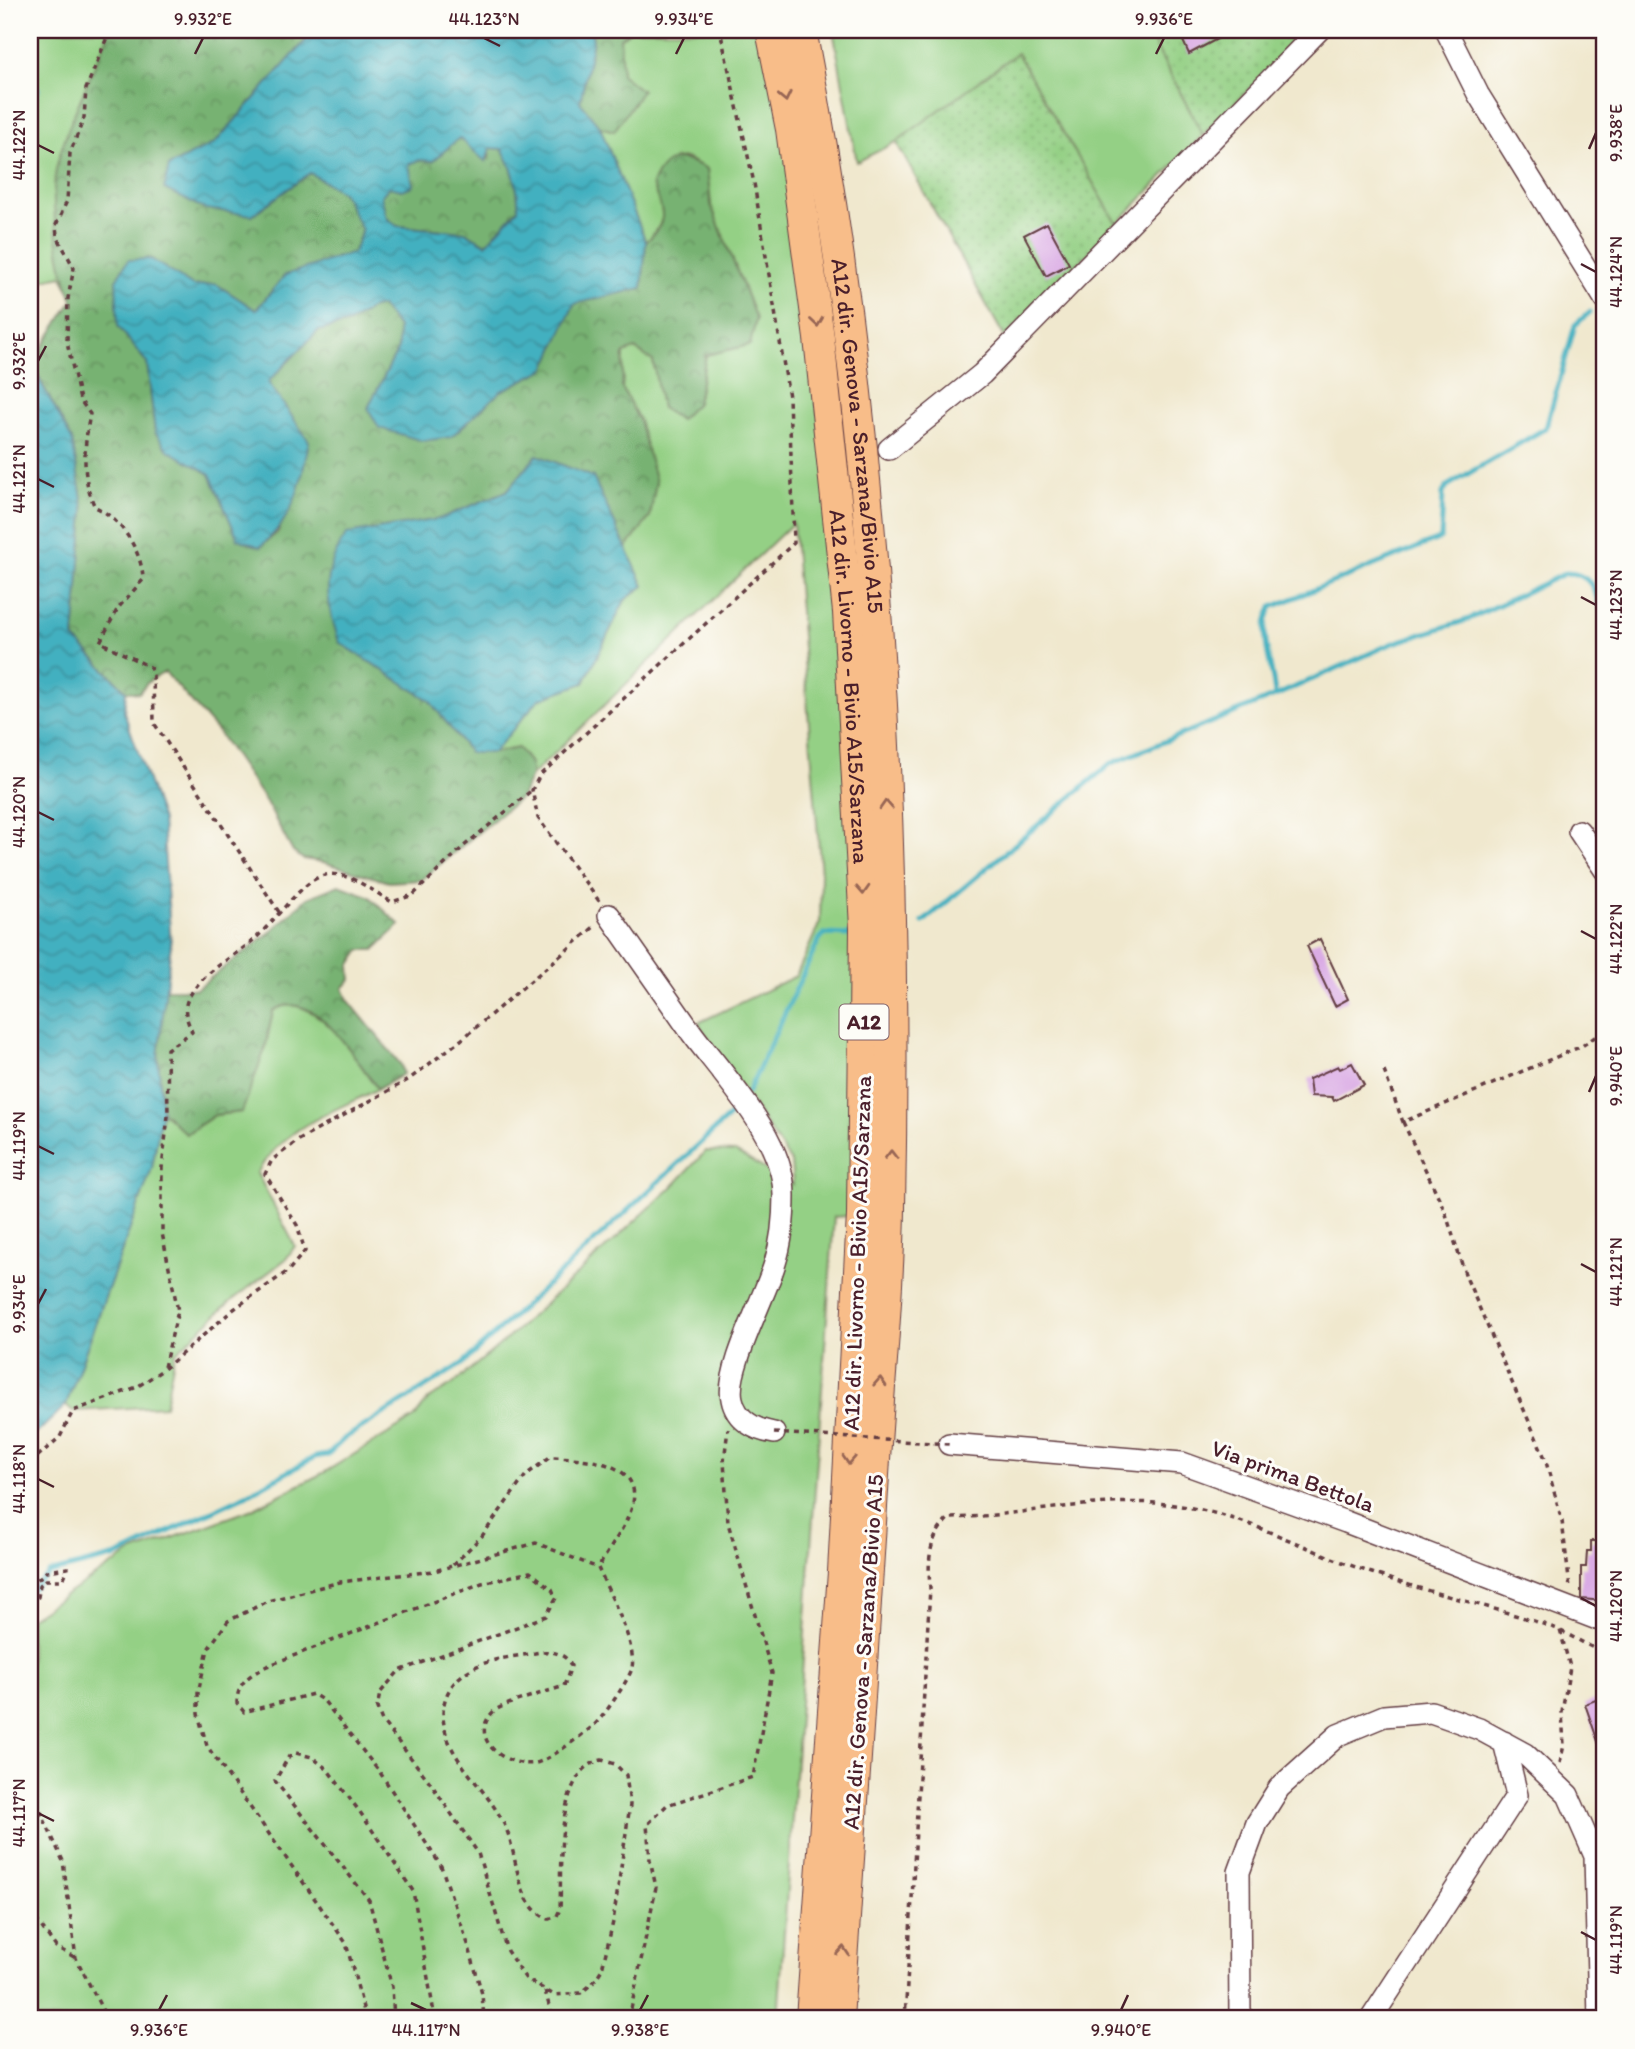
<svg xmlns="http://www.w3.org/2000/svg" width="1635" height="2049" font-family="Itim,sans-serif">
<defs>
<pattern id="forest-crowns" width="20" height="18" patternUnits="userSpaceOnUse" patternTransform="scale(1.75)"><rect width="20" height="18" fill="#77b272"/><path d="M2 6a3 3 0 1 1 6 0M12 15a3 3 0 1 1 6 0" fill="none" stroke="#64905e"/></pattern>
<pattern id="park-dots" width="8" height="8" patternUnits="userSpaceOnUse" patternTransform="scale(1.75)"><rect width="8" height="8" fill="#94d085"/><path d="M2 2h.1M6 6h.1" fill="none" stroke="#81b273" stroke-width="1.8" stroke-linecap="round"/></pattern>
<pattern id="water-waves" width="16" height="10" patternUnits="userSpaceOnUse" patternTransform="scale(1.75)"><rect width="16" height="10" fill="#43b0c0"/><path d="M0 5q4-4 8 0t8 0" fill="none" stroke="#3a8f9c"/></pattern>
</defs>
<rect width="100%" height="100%" fill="#fdfcf7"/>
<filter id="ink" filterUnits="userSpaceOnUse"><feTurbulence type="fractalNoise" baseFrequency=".0143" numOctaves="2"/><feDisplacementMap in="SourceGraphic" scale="14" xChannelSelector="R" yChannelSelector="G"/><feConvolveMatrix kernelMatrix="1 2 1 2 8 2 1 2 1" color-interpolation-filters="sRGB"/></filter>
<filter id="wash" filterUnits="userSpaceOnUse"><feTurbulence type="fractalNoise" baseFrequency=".00686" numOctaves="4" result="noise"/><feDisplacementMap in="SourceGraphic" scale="28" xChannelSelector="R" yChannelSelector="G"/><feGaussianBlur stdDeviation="1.57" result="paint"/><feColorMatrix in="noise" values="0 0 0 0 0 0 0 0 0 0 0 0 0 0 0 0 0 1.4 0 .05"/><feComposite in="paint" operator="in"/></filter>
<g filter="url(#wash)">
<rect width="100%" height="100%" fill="#f0e8ce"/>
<!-- grass -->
<path fill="#94d085" stroke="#6f7858" stroke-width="2" d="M30 30H253L73 299 62 276 30 283Z
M631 30H771L848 612 862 1215 834 1217 778 2019H30V1618L131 1553 250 1510 323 1473 414 1418 429 1399 453 1384 509 1337 671 1188 706 1151 735 1152 793 1185 791 1162 698 1023 796 976 820 922 821 874 793 523 531 776V764L518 748 493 753 539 698 584 683 625 600 644 586 626 548 650 517 639 420 622 388 624 353 634 349 654 361 661 408 697 403 706 355 749 345 756 319 711 205 707 169 686 158 674 159 652 184C663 213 670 219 646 242L600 127 614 131 622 75 620 38Z
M833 30H1147L1203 135 1117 224 1017 54 896 142 857 162Z
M283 1004C327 1004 354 1058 378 1089 331 1113 284 1126 257 1173L295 1246 286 1259 230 1302 175 1353 165 1406 73 1411 66 1405 152 1168 162 1111 186 1134 215 1115 241 1112 265 1049 273 1011Z"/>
<!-- forest -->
<path fill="url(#forest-crowns)" stroke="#60684e" stroke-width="2" d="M110 30H335L307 39 215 143 169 166 252 215 310 173 343 193 362 230 354 252 285 275 256 310 216 284 193 286 151 259 118 326 147 363 155 432 169 450 210 474 238 539 260 547 278 532 308 441 268 382 318 331 349 323 370 309 381 306 398 327V349L368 408 380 428 451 437 501 391 545 369 574 304 642 288 646 242C670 219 663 213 652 184 665 153 681 155 707 169L711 205 756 319 750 345 706 355 697 403 680 420 661 408 653 361 635 349 624 353 622 388 639 420 656 482 650 517 626 548 593 477 537 455 507 491 439 519 348 534 339 642 429 700 470 753H493L518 748 531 764V776L521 797 421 880 389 882 323 862 303 859 293 852 266 802 218 732 165 672 148 682 139 693 126 691 74 638 84 511 72 440 30 361 36 357 73 300C58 266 48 197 58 161 70 117 93 73 110 30Z
M591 30H631L620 38 622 75 642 91 614 131 600 127 580 102 593 40Z
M459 138 489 159 490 148 502 149C513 166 519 189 518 209L486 244 465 232 397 226 387 218 381 196 389 187 402 190 408 164 420 160 433 161Z
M339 885 369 896 400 925 374 950H360L350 966 351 980 343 988 348 1000 401 1065 403 1074 378 1089C356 1061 314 984 273 1011L265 1049 242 1112 215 1115 186 1134 162 1111 158 1057 165 989H196L267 935 307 898Z"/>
<!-- park -->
<path fill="url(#park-dots)" stroke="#6f7858" stroke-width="2" d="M1147 30H1287L1295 44 1203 135Z
M1017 53 1117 224 1005 338 896 142Z"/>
<!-- water -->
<path fill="url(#water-waves)" stroke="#466876" stroke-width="2" fill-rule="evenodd" d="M335 30H591L593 40 580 102 600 127 646 242 642 288 574 304 545 369 501 391 451 437 423 441 379 428 368 408 398 349V327L381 306 370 309 349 323 318 331 268 382 309 441C301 486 295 517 260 547L238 539 210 474 168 450 155 432 147 363 118 326 116 280 128 260 151 259 193 286 216 284 256 310 285 275 354 252 362 230 343 193 310 173 252 215 205 209 164 189 169 166 215 143 307 39ZM459 138 486 162 490 148 502 149C513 166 519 189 518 209L486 244 465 232 397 226 387 218 381 196 389 187 402 190 413 186 409 164 420 160 433 161Z
M30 362 72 440 84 511 74 638 126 691 124 712 162 820 171 944 158 1057 162 1111 152 1168 66 1405 30 1440Z
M537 455 593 477 644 586 625 600 584 683 539 699 493 753H470L429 700 339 642C326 601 320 572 347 534L439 519 507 491Z"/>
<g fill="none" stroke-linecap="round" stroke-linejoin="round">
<!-- stream -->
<path stroke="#43b0c0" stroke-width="5" d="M30 80 38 89 30 109
M1275 696 1393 643 1467 620 1566 573C1596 573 1596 598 1605 622
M923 922 1110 764 1275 696C1274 666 1256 634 1272 607L1441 538 1443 493 1447 486 1546 428 1575 325 1590 312
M748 1092 819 940 824 934 850 935
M30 1591 49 1573 117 1556 240 1498 315 1457 327 1455 345 1438 462 1364 737 1109"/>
</g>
<g id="blocks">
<!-- building -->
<path fill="#daabe5" d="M1178 30H1234L1189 54Z
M1047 223 1069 264 1046 276 1024 235Z
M1320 939 1348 999 1335 1006 1307 946Z
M1352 1063 1364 1085 1334 1101 1332 1097 1311 1096 1309 1079 1338 1066 1340 1069Z
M1591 1541H1605V1601L1581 1599V1567H1586L1587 1551H1591Z
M1601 1698 1605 1712 1603 1756 1585 1704Z"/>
</g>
</g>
<g filter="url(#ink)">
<use href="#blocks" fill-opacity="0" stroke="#633d43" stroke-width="2"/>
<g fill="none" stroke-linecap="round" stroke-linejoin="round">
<!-- minor casing -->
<g stroke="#633d43" stroke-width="24">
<path id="minor" d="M1446 30 1478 94 1605 299
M889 449 982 374 1319 30
M1579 831 1605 870
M609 915C636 954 664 993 691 1032 724 1077 784 1138 784 1195 784 1218 782 1241 775 1263 766 1295 725 1370 732 1399 736 1420 755 1430 774 1433
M949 1444 1182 1463 1346 1522 1605 1622
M1240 2019 1239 1872 1257 1823 1279 1788 1338 1735 1384 1716 1431 1712 1479 1729 1525 1754 1568 1795 1595 1856 1599 2019
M1371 2019 1517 1795 1504 1742"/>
</g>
<!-- highway casing -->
<g stroke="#633d43" stroke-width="32">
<g id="highway">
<path id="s1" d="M771 30 791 129 819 338 848 612 865 928 862 1215 843 1572 811 2019"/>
<path id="s2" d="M801 30C876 417 898 815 890 1208 889 1292 880 1375 875 1459 864 1646 851 1832 838 2019"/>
</g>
</g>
<!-- path -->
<path stroke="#633d43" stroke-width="3.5" stroke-dasharray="5 5" stroke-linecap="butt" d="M110 30 86 89 84 118 70 153 67 201 56 225 57 236 74 268 68 298 67 342 80 400 90 414C84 446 81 478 95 507 121 518 143 553 143 580L118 608 100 642 150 667 153 673 154 723 279 912
M599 901 538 818 532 790 540 775 794 543 789 397 754 183 720 30
M1384 1071 1403 1122 1582 1046 1605 1030
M1403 1122 1445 1211 1466 1277 1545 1458 1562 1521 1570 1588
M164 1367 178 1311 162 1233V1168L168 1116 167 1049 192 1032C187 1020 182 1009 189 997 205 969 235 957 257 937 274 921 299 886 319 877 343 866 372 891 392 902L413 895 464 846 532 790
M30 1463 60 1437 73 1411 137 1387 164 1369 234 1309 288 1271 305 1251 297 1225 265 1174 272 1160 299 1140 408 1080 461 1040 594 927
M453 1565 482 1536 526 1475 550 1457C586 1458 652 1462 629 1515 621 1533 608 1551 598 1568
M30 1586 47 1571 68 1568 63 1580H46L40 1585 38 1597 30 1603V1616
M1561 1631 1605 1654
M30 1772 39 1808 63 1861 76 1958 107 2019
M30 1911 56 1947 76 1958
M545 1991 553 2019
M366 2019 346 1943 207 1746 198 1714V1693L208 1649 228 1621 268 1601 340 1582 434 1571 536 1543 598 1568C608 1591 637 1644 632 1668 630 1678 603 1718 594 1725 584 1734 549 1760 536 1763 508 1769 465 1739 494 1711 502 1704 550 1691 564 1686L571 1666C566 1652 548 1650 535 1653 518 1656 498 1658 482 1664 436 1682 434 1723 459 1760 473 1781 494 1802 505 1826 518 1853 515 1907 549 1919L557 1916 560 1909C562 1871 553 1770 602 1760L615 1764 626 1775 630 1805 613 1922 602 1969 593 1983 581 1993 554 1995 526 1979 507 1951 478 1853 429 1781 382 1721 377 1708 380 1693 399 1671 546 1616 556 1598 552 1589 530 1572 482 1583 267 1666C250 1675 237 1682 237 1703L244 1712 313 1694 324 1701 381 1774 441 1866 469 1947 482 1994 484 2019
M394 2019 392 1987 369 1900 275 1781 289 1756 296 1753 312 1757 327 1769 360 1812 413 1891 435 2019
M629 2019 656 1887 650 1860 647 1825 667 1805 753 1777 772 1673 728 1523 724 1461 728 1429
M905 2019 930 1588C928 1561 928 1538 949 1518 1018 1516 1087 1499 1155 1503 1234 1508 1299 1548 1372 1573 1434 1595 1498 1607 1560 1630L1570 1667 1562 1712 1564 1745 1560 1763"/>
<!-- minor -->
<use href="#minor" stroke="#fff" stroke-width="21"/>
<!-- highway -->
<use href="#highway" stroke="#f8bd89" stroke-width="30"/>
<!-- path-bridge -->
<path stroke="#633d43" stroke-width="3.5" stroke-dasharray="5 5" stroke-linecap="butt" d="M774 1433 949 1444"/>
</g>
<!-- one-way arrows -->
<defs><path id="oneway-chevron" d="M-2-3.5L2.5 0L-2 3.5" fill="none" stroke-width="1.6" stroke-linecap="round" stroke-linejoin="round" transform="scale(1.75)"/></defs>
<g stroke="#986655">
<use href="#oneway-chevron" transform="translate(785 97) rotate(78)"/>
<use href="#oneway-chevron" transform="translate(817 322) rotate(82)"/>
<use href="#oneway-chevron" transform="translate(886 805) rotate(-93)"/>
<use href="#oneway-chevron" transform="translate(863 890) rotate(87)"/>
<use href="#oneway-chevron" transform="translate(891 1155) rotate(-90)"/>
<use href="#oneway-chevron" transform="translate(880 1382) rotate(-87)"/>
<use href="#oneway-chevron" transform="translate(849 1460) rotate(93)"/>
<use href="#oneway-chevron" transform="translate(843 1951) rotate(-86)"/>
</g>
</g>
<!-- ticks -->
<path fill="none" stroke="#4a1f2b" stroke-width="2.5" d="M484 38 500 46M195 54 203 38M676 54 684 38M1156 54 1164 38M38 145 54 153M1589 149 1596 133M1581 264 1596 272M38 361 46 346M38 479 54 487M1581 597 1596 605M38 812 54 820M1581 931 1596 939M1589 1092 1596 1076M38 1146 54 1154M1581 1264 1596 1272M38 1304 46 1289M38 1479 54 1487M1581 1598 1596 1606M38 1813 54 1821M1581 1932 1596 1940M411 2003 426 2010M159 2010 167 1995M640 2010 648 1995M1121 2010 1128 1995"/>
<g text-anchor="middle" stroke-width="6" stroke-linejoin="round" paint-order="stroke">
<!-- shield labels -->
<rect fill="#fdfcf7" stroke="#806168" stroke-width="2" x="839.5" y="1004.5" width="49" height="35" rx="5"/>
<g font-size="21" font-weight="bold" fill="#4a1f2b">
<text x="864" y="1029">A12</text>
</g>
<!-- street labels -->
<g font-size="23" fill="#4a1f2b" stroke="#fdfcf7">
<text dy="8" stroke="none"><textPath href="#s2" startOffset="410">A12 dir. Genova - Sarzana/Bivio A15</textPath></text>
<text dy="8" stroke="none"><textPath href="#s1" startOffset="662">A12 dir. Livorno - Bivio A15/Sarzana</textPath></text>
<text transform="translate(857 1253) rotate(-88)" y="8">A12 dir. Livorno - Bivio A15/Sarzana</text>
<text transform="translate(1293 1476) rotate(20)" y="8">Via prima Bettola</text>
<text transform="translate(863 1652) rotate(-86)" y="8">A12 dir. Genova - Sarzana/Bivio A15</text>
</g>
</g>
<!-- margin -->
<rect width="1635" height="2049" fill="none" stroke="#fdfcf7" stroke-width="77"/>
<rect x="38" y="38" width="1558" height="1972" fill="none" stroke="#4a1f2b" stroke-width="2.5"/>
<g font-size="18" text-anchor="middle" fill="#4a1f2b">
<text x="203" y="25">9.932°E</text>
<text x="484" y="25">44.123°N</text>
<text x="684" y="25">9.934°E</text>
<text x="1164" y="25">9.936°E</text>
<text transform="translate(1616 133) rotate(-90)" y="6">9.938°E</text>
<text transform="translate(19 145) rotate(-90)" y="6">44.122°N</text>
<text transform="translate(1616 272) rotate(-90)" y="6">44.124°N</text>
<text transform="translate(19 361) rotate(-90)" y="6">9.932°E</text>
<text transform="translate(19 479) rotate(-90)" y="6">44.121°N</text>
<text transform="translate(1616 605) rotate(-90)" y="6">44.123°N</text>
<text transform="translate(19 812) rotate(-90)" y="6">44.120°N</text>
<text transform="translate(1616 939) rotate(-90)" y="6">44.122°N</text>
<text transform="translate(1616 1076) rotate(-90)" y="6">9.940°E</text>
<text transform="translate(19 1146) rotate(-90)" y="6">44.119°N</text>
<text transform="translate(1616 1272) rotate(-90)" y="6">44.121°N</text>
<text transform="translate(19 1304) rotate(-90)" y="6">9.934°E</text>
<text transform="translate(19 1479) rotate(-90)" y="6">44.118°N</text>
<text transform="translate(1616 1606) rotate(-90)" y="6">44.120°N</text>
<text transform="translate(19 1813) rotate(-90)" y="6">44.117°N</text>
<text transform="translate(1616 1940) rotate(-90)" y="6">44.119°N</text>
<text x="159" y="2036">9.936°E</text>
<text x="426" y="2036">44.117°N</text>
<text x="640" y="2036">9.938°E</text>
<text x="1121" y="2036">9.940°E</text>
</g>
</svg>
